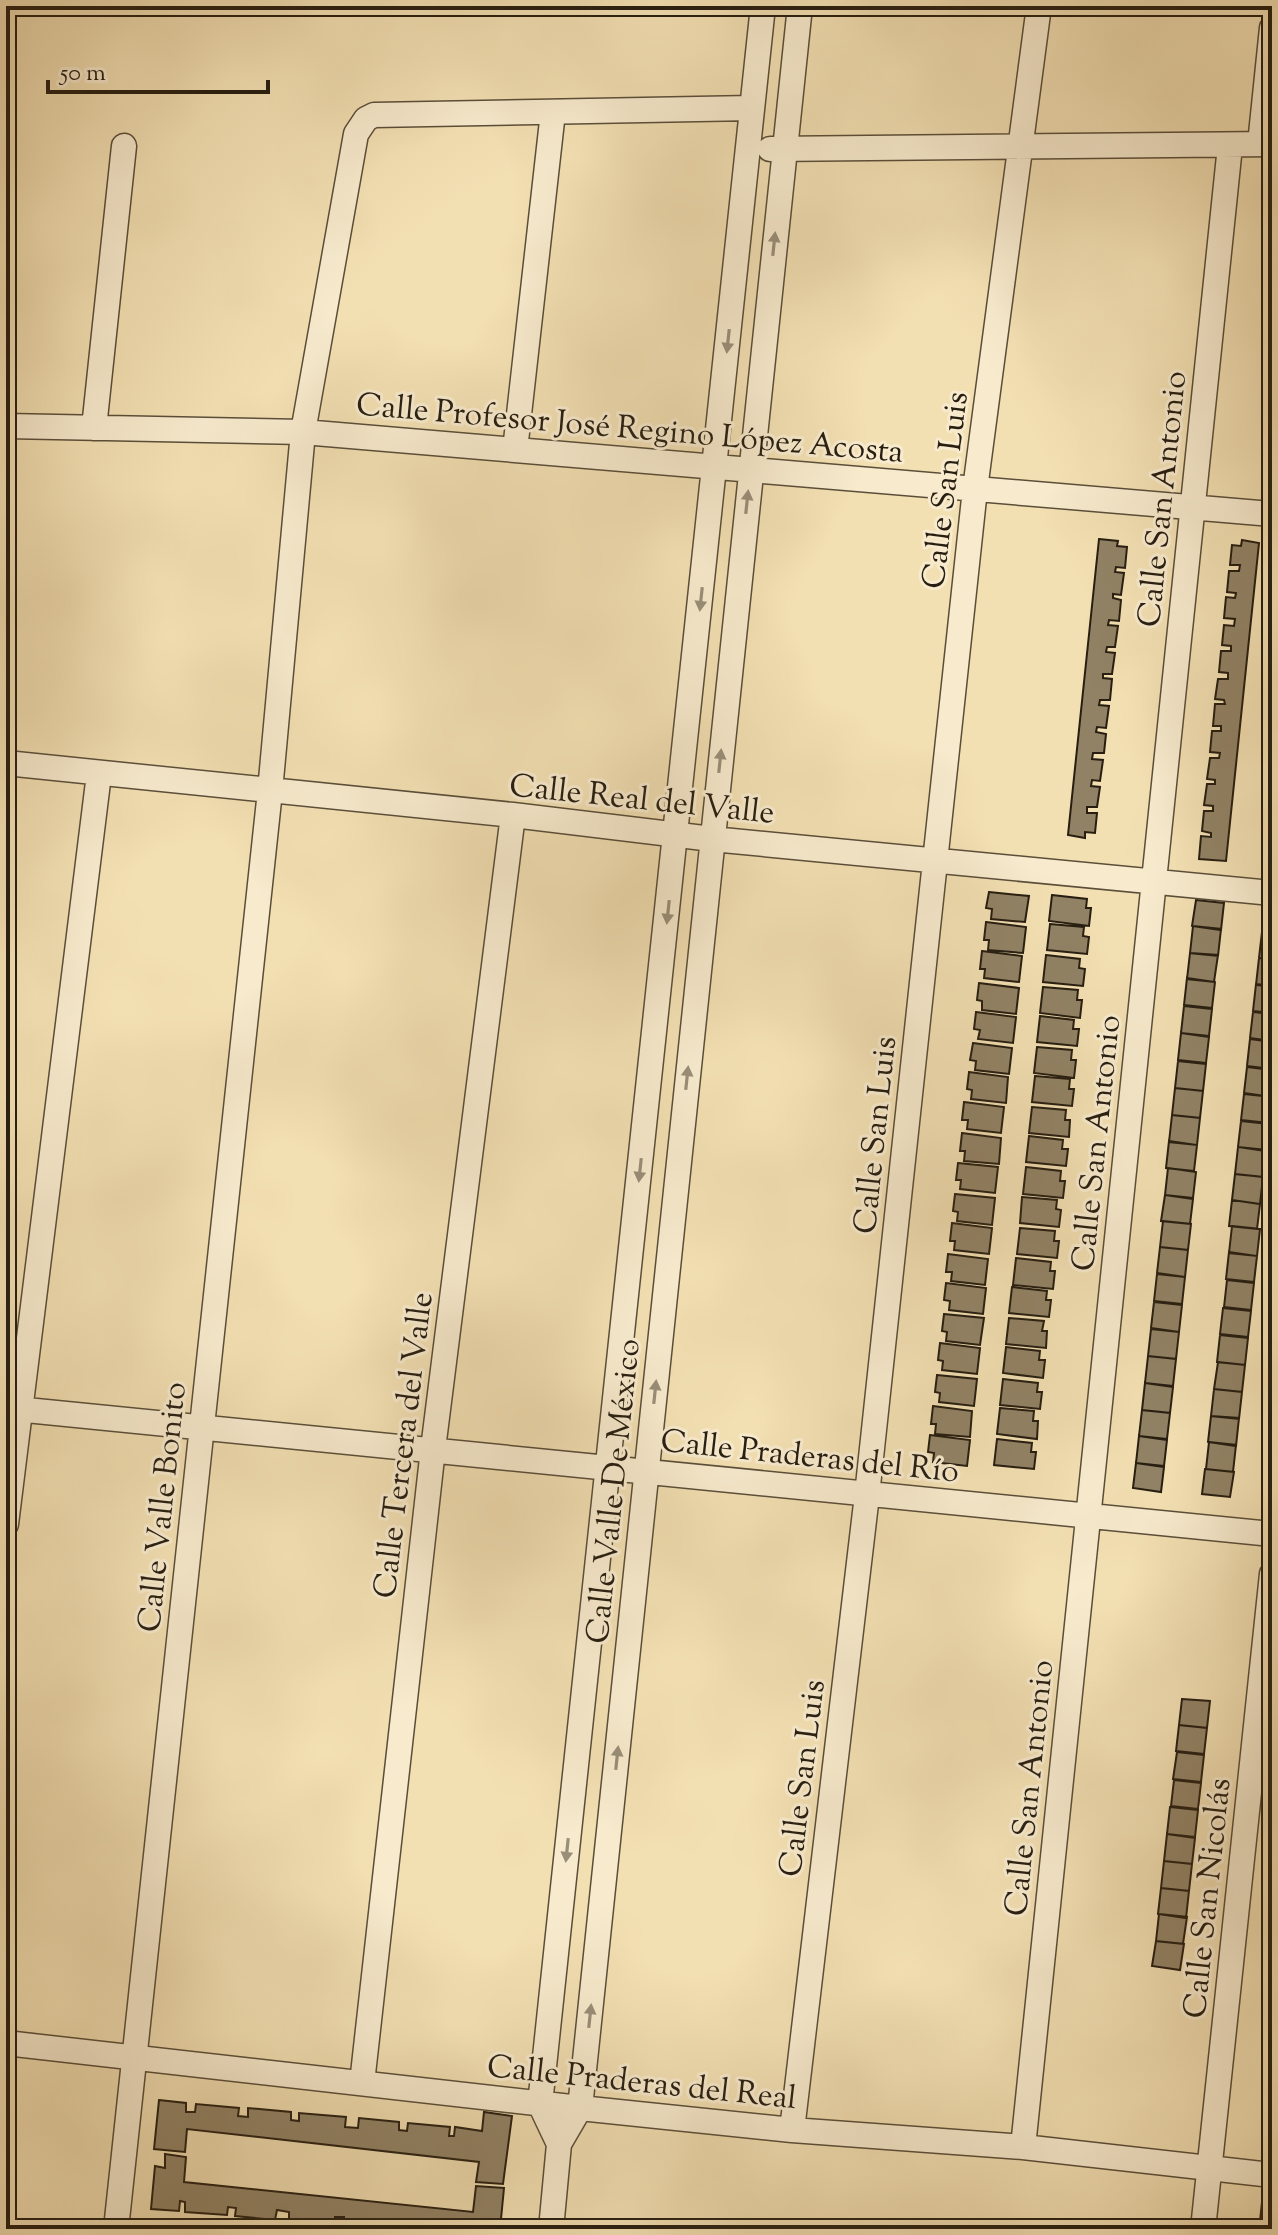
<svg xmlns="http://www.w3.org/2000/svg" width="1278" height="2235" font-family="'Sorts Mill Goudy',serif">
<rect width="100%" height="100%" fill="#f2dfb2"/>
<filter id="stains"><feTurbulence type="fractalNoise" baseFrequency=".0025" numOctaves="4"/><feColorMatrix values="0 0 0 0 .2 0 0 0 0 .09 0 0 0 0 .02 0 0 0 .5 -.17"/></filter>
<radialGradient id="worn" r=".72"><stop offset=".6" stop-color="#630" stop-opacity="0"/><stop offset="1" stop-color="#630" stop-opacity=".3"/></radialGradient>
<!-- building -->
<path fill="#918265" stroke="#271e11" stroke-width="2" d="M1099 539 1118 541 1117 546 1127 547 1125 568 1116 567 1115 572 1124 573 1121 595 1113 594V598L1121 600 1119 621 1109 620 1108 625 1118 626 1115 647H1107L1106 652 1115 653 1112 674H1103V678L1112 679 1110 700H1100L1099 705 1109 706 1106 728 1097 727 1096 732 1106 734 1104 753H1093L1092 759 1103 760 1100 781 1092 780 1091 786 1100 787 1097 807H1087V813H1097L1095 833 1085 832V838L1068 835Z
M1242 540 1259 543 1226 861 1199 859 1201 836 1211 837V833L1202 831 1204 811H1213V806L1204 805 1207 784H1215V780L1207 779 1210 758H1219L1220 753 1210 752 1212 731H1221V726H1213L1215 704H1225L1224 700 1215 699 1218 679H1228V673L1219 672 1221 651H1231V646L1222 645 1224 625 1234 626 1235 619 1224 618 1226 597 1235 598 1236 593 1227 592 1229 571H1239L1240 565H1230L1232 545 1241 546Z
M1272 818V865H1267Z
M989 892 1029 896 1025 922 991 919 992 909 986 908Z
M1052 895 1087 899 1086 908H1091L1089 926 1049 921Z
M1196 900 1224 903 1221 930 1192 926Z
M1265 906H1272V934L1262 932Z
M986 922 1026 927 1023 953 988 950 989 940H984Z
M1050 924 1084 927 1083 936 1089 937 1087 954 1047 950Z
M1193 926 1221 929 1218 956 1190 953Z
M1262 932 1272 933V960L1259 958Z
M982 951 1022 956 1019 982 984 978 985 969H980Z
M1190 953 1218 955 1214 982 1187 979Z
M1046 955 1080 959 1079 968 1085 969 1083 986 1043 982Z
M1259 958 1272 960V987L1256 985Z
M1187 978 1215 982 1212 1008 1184 1005Z
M979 983 1019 988 1016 1014 982 1010V1001L977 1000Z
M1256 984 1272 986V1013L1253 1011Z
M1043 987 1078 990 1077 1000H1082L1080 1018 1040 1013Z
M1184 1006 1212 1009 1209 1036 1181 1033Z
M976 1012 1016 1017 1013 1043 978 1039 980 1030 974 1029Z
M1253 1012 1272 1014V1041L1250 1038Z
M1040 1016 1074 1020 1073 1029H1079L1077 1046 1037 1042Z
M1181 1033 1209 1037 1206 1063 1178 1060Z
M1250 1039 1272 1042V1069L1247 1066Z
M973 1043 1012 1048 1009 1074 975 1070 976 1061 970 1060Z
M1037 1047 1072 1050 1071 1060H1076L1074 1078 1034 1073Z
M1178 1061 1206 1064 1203 1091 1175 1088Z
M1247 1067 1272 1070V1097L1244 1093Z
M969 1072 1008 1077 1006 1103 971 1099 972 1090 967 1089Z
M1035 1076 1070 1079 1069 1089H1074L1072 1106 1032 1102Z
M1175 1088 1203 1091 1200 1118 1172 1115Z
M1244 1094 1272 1097 1269 1123 1241 1120Z
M964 1102 1004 1107 1001 1133 967 1129 968 1120H962Z
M1032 1107 1066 1110 1065 1120H1070L1069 1137 1029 1133Z
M1172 1115 1200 1118 1197 1145 1169 1142Z
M1241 1121 1269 1124 1266 1151 1238 1147Z
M962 1133 1001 1138 999 1164 964 1161 965 1151H960Z
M1029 1136 1063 1140 1062 1149H1068L1066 1166 1026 1162Z
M1169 1141 1197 1145 1194 1171 1166 1168Z
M1238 1147 1266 1150 1263 1177 1235 1174Z
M958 1163 998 1167 995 1193 960 1189 961 1180H956Z
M1026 1167 1061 1171 1060 1181H1065L1063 1198 1023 1194Z
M1168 1168 1196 1172 1193 1198 1165 1195Z
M1235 1174 1263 1177 1260 1204 1232 1200Z
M955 1194 995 1198 992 1225 957 1221 958 1212 953 1211Z
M1165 1195 1193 1199 1190 1224 1161 1221Z
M1022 1197 1057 1200 1056 1209 1061 1210 1059 1227 1020 1223Z
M1232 1200 1260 1204 1257 1229 1229 1226Z
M1163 1221 1191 1224 1188 1250 1160 1247Z
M952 1223 992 1228 989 1254 954 1250 955 1241H950Z
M1232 1226 1260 1229 1257 1256 1229 1253Z
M1020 1228 1055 1231 1054 1241H1059L1057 1258 1017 1254Z
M1160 1247 1188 1250 1185 1277 1157 1273Z
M1229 1252 1257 1256 1254 1282 1226 1279Z
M948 1254 988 1259 985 1285 951 1281 952 1272H946Z
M1016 1258 1051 1262 1050 1271H1055L1053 1289 1013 1285Z
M1157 1274 1185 1277 1182 1304 1154 1301Z
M1227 1280 1254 1283 1251 1310 1224 1307Z
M946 1283 986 1288 983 1314 949 1310 950 1301 944 1300Z
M1012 1287 1047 1291 1046 1300H1051L1049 1317 1009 1313Z
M1154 1302 1182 1305 1179 1332 1151 1328Z
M1223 1308 1251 1311 1248 1337 1220 1334Z
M944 1314 984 1318 980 1345 946 1341 947 1332 942 1331Z
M1009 1318 1044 1321 1042 1331H1047L1046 1348 1006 1344Z
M1151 1329 1179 1332 1176 1359 1148 1356Z
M1220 1335 1248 1338 1245 1365 1217 1362Z
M940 1343 980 1348 977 1374 942 1370 943 1361 938 1360Z
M1006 1347 1040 1351 1039 1360H1045L1043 1378 1003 1373Z
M1148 1356 1176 1359 1173 1386 1145 1383Z
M1218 1362 1245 1365 1242 1392 1214 1389Z
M937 1375 977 1379 974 1406 939 1402 940 1393 935 1392Z
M1003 1379 1038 1383 1037 1392H1042L1040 1409 1000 1405Z
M1145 1383 1173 1387 1170 1413 1142 1410Z
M1214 1389 1242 1392 1239 1419 1211 1416Z
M933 1406 972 1411 970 1437 935 1434 936 1424H931Z
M1000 1408 1034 1411 1033 1421H1038L1037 1439 997 1434Z
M1142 1410 1170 1413 1167 1439 1139 1436Z
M1211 1416 1239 1418 1236 1446 1208 1442Z
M930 1435 970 1440 967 1466 933 1462 934 1453 928 1452Z
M1139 1436 1167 1440 1164 1466 1136 1463Z
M997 1439 1032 1443 1031 1452H1036L1034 1469 994 1465Z
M1209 1442 1236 1445 1233 1472 1206 1469Z
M1136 1463 1164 1467 1161 1492 1133 1488Z
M1205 1469 1234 1472 1230 1497 1202 1494Z
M1182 1699 1210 1701 1207 1728 1179 1725Z
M1179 1725 1207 1728 1204 1754 1176 1751Z
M1177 1752 1204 1755 1201 1782 1173 1779Z
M1174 1780 1201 1783 1198 1809 1171 1806Z
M1170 1807 1198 1810 1195 1837 1167 1834Z
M1167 1834 1195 1838 1192 1864 1164 1861Z
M1164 1861 1192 1864 1189 1891 1161 1888Z
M1161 1888 1189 1891 1186 1918 1158 1914Z
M1159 1914 1187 1917 1183 1944 1156 1941Z
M1156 1941 1184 1944 1180 1970 1152 1966Z
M159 2100 186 2103V2112H195L196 2104 239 2108 238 2116 248 2117V2108L291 2112V2120L299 2121V2113L346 2117 345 2127 358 2128 359 2118 399 2122V2130L407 2131 408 2123 450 2127 449 2136H454L455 2127 482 2131 484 2112 512 2116 503 2184 476 2182 479 2162 187 2129 185 2152 154 2149Z
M165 2154 186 2157 184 2182 473 2212 476 2186 504 2188 500 2229H449V2226H439V2229H396V2222L387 2221 386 2229H379L343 2226 344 2217H335V2225L289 2221V2212L277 2210 275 2220 235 2216 236 2208 228 2207 227 2215 185 2212V2202L180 2201 179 2211 151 2209 155 2166 165 2168Z
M1271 2197 1272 2229H1261L1268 2228V2222L1260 2221 1262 2202 1271 2203Z"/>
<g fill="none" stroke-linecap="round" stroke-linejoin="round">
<!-- street casing -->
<g stroke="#5a4e39" stroke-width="27">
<path id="street" d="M1260 144 1272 28
M770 149 1272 144
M6 426 303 432 1272 514
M94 428 124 146
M515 450 553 112
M6 763 513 815 712 839 1272 893
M6 1408 1272 1534
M6 1524 99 774
M6 2043 580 2108 792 2130 1023 2147 1272 2175
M362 2083 433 1449 513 815
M540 2104 763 6
M540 2104 559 2144 551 2229
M792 2130 867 1495 975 489 1039 6
M559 2144 580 2108 800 6
M1023 2147 1230 146
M116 2229 270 791 303 432 356 134 366 119 374 115 752 108
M1203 2229 1272 1574"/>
</g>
<!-- street -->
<use href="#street" stroke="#f7eacd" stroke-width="24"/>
</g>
<!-- one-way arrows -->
<defs><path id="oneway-solid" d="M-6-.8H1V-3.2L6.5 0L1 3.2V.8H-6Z" transform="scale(2)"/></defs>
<g fill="#998e78">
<use href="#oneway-solid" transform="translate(774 244) rotate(-84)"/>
<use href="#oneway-solid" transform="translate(728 341) rotate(96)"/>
<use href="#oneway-solid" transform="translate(747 502) rotate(-84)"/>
<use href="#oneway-solid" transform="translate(701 599) rotate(96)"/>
<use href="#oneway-solid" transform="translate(720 761) rotate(-84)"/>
<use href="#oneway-solid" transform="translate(668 912) rotate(96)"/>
<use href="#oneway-solid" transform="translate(687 1078) rotate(-84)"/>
<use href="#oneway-solid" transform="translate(640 1170) rotate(96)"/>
<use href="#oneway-solid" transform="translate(655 1392) rotate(-84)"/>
<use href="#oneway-solid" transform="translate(617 1758) rotate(-84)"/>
<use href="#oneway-solid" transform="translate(567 1850) rotate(96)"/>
<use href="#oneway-solid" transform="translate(590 2016) rotate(-84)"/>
</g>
<g text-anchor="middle" stroke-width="6" stroke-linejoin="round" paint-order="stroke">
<!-- street labels -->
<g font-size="32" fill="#271e11" stroke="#f7eacd">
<text transform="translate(630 427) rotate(5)" y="11">Calle Profesor José Regino López Acosta</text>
<text transform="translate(944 490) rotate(-83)" y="11">Calle San Luis</text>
<text transform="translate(1161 499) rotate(-84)" y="11">Calle San Antonio</text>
<text transform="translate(642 798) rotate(6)" y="11">Calle Real del Valle</text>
<text transform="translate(874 1135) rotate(-84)" y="11">Calle San Luis</text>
<text transform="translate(1095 1143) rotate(-84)" y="11">Calle San Antonio</text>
<text transform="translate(402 1445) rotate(-83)" y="11">Calle Tercera del Valle</text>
<text transform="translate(810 1455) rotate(6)" y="11">Calle Praderas del Río</text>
<text transform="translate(612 1491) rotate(-84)" y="11">Calle Valle De México</text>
<text transform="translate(161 1507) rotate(-84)" y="11">Calle Valle Bonito</text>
<text transform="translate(801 1778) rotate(-83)" y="11">Calle San Luis</text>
<text transform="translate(1028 1788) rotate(-84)" y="11">Calle San Antonio</text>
<text transform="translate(1206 1898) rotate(-84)" y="11">Calle San Nicolás</text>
<text transform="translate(642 2081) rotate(6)" y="11">Calle Praderas del Real</text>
</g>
</g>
<!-- margin -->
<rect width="1278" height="2235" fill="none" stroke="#f2dfb2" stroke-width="32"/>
<rect x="8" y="8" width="1262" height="2219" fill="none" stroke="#271e11" stroke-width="4"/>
<rect x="16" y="16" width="1246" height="2203" fill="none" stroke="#271e11" stroke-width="2"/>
<!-- scale -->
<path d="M48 80v12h220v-12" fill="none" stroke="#271e11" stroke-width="4"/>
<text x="60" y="80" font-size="24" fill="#271e11" stroke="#f7eacd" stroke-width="6" paint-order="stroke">50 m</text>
<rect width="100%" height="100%" filter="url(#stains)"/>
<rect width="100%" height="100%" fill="url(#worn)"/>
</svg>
